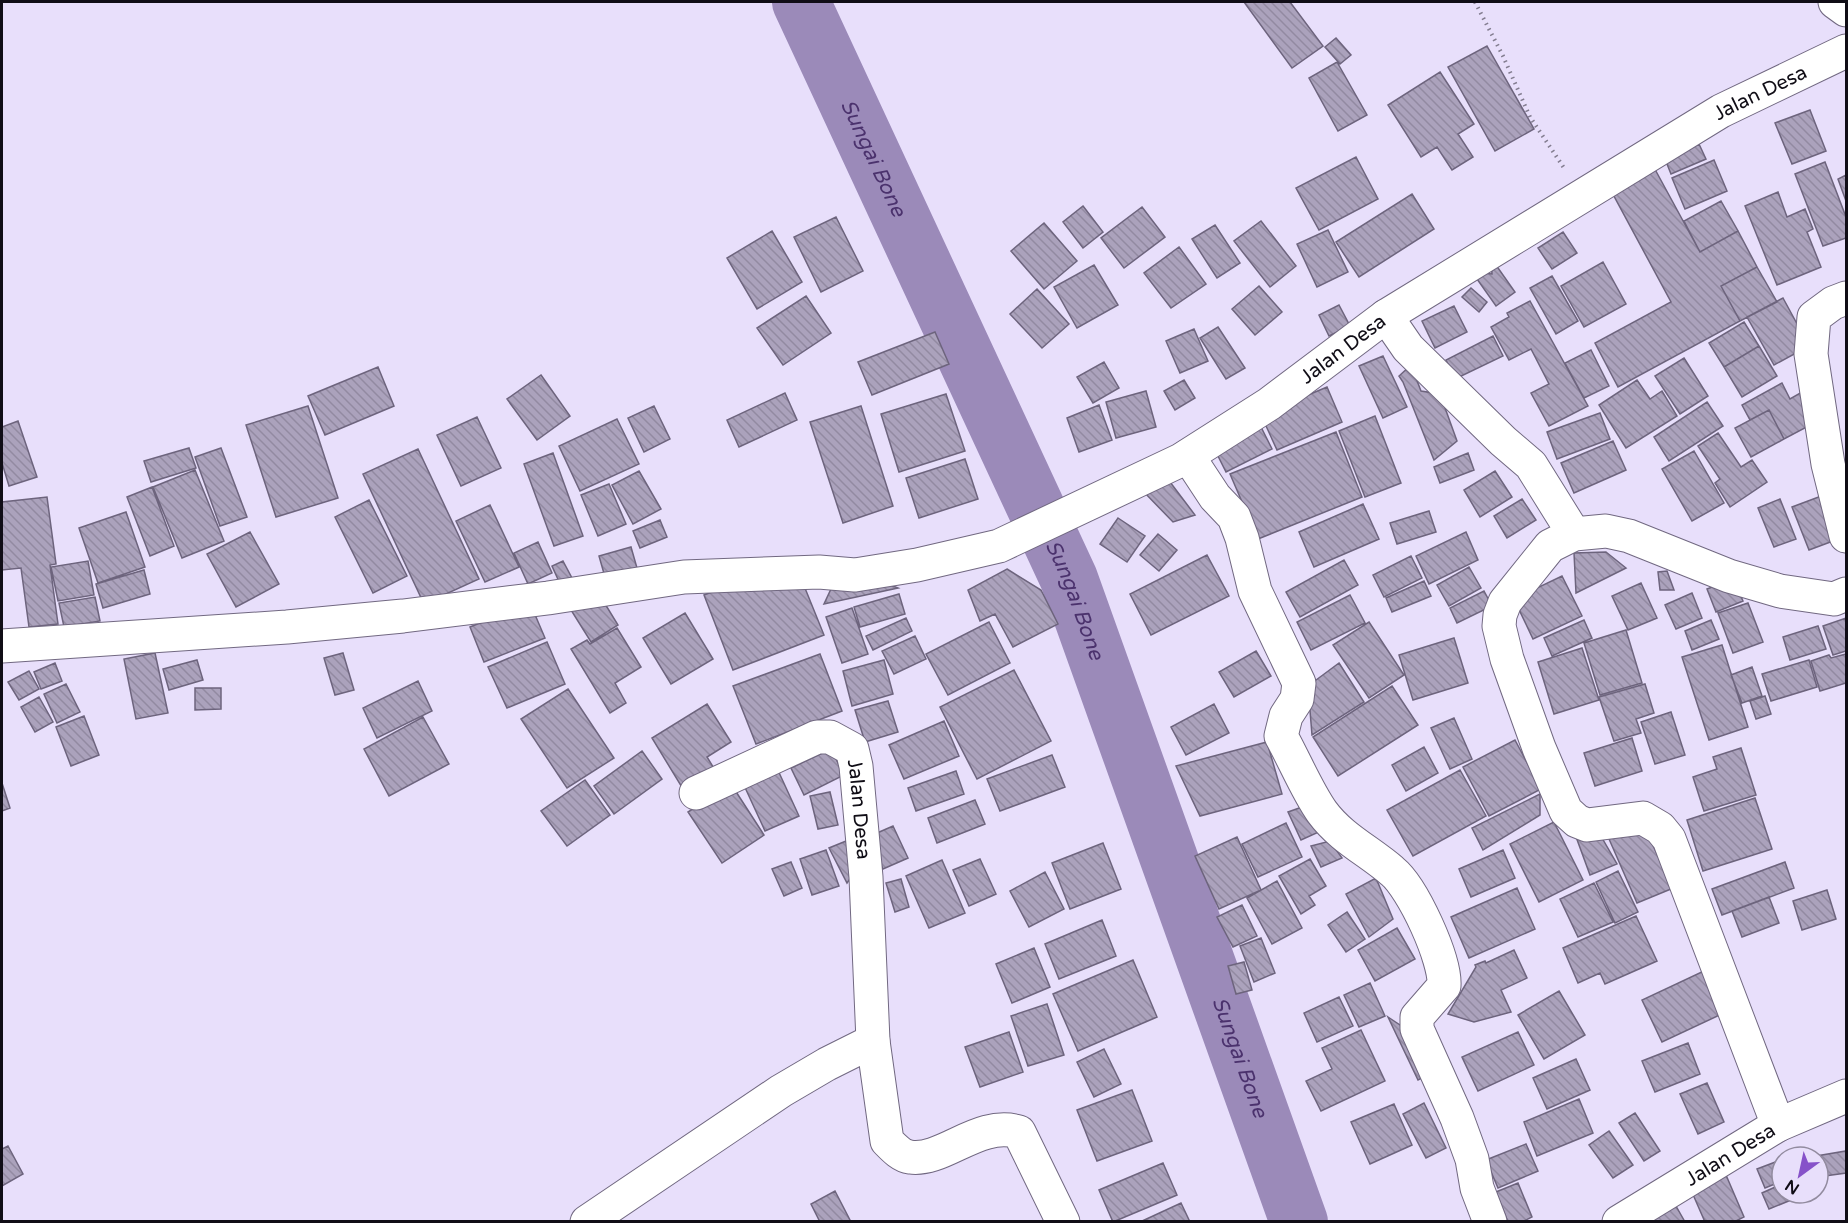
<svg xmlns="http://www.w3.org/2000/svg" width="1848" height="1223" font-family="'Varela Round',sans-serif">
<defs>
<pattern id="building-back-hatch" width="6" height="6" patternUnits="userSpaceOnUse" patternTransform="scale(1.5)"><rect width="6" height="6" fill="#aba2bc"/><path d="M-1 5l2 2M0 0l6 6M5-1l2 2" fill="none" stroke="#928aa1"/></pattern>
</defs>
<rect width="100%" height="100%" fill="#e8dffb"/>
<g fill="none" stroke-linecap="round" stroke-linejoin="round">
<!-- river -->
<path stroke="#9b8ab9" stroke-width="58" id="s1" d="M801 2 1069 579 1299 1222"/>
</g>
<!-- building -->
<path fill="url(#building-back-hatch)" stroke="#6d647d" stroke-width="1.5" d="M1244 2H1290L1323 46 1292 68Z
M1336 38 1351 55 1340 64 1325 47Z
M1487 46 1534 129 1495 151 1448 67Z
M1337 62 1367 115 1338 131 1309 78Z
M1440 72 1474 124 1458 134 1473 157 1452 170 1437 147 1421 157 1388 105Z
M1810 110 1826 151 1792 164 1775 123Z
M1699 144 1706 159 1671 174 1665 159Z
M1356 157 1378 199 1319 230 1296 188Z
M1714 160 1727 191 1685 209 1672 178Z
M1651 162 1700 252 1738 231 1757 267 1721 286 1740 321 1618 387 1595 343 1671 302 1608 185Z
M1825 162 1846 217V238L1823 246 1795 174Z
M1846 175V201L1838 179Z
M1778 192 1787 217 1805 209 1813 229 1807 232 1821 267 1777 285 1745 206Z
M1412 194 1434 229 1359 277 1336 242Z
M1721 201 1738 231 1700 252 1684 221Z
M1083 206 1103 232 1083 248 1063 222Z
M1142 207 1165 237 1124 268 1101 238Z
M836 217 863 271 821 292 794 237Z
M1261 221 1296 266 1270 287 1234 241Z
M1044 223 1077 261 1044 289 1011 251Z
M1215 225 1240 263 1217 278 1192 239Z
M1328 230 1348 272 1317 287 1297 244Z
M772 231 802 282 757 309 727 258Z
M1563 232 1577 253 1552 269 1538 248Z
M1179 247 1206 284 1171 308 1144 273Z
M1491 258 1515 292 1496 306 1472 272 1492 274Z
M1603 262 1626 304 1584 327 1561 286Z
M1094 265 1118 305 1077 328 1054 287Z
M1757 267 1777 302 1740 321 1721 286Z
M1552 276 1578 321 1556 334 1530 288Z
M1259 286 1282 312 1255 335 1232 309Z
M1471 288 1487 302 1479 312 1462 297Z
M1037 289 1069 324 1042 348 1010 314Z
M806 296 831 333 783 365 757 328Z
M1783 298 1809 346 1774 365 1747 317Z
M1530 301 1588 406 1549 426 1531 393 1549 384 1531 349 1509 360 1491 327 1509 317 1507 313Z
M1339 305 1350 326 1329 336 1319 315Z
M1454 306 1467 332 1435 348 1422 321Z
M1744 322 1759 346 1724 367 1709 343Z
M1218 327 1245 368 1226 379 1200 338Z
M1194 329 1208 361 1180 373 1166 341Z
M935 332 949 364 872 395 858 362Z
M1493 336 1503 356 1455 379 1446 360Z
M1759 346 1777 376 1742 397 1724 367Z
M1591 350 1609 386 1584 398 1565 363Z
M1383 356 1407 407 1383 418 1359 366Z
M1684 358 1708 396 1680 414 1655 376Z
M1104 362 1119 388 1093 403 1077 377Z
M1411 365 1421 391 1440 394 1457 441 1434 460 1403 382 1399 376Z
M378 367 394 406 325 435 308 396Z
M541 375 570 416 537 440 507 399Z
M1184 380 1195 398 1175 410 1164 391Z
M1637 380 1650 399 1662 391 1677 416 1626 448 1599 405Z
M1782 383 1790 399 1802 392 1818 421 1784 439 1769 410 1750 420 1742 405Z
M1327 387 1342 422 1277 450 1261 415Z
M1146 391 1156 427 1116 438 1106 402Z
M785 393 797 420 739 447 727 420Z
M946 394 965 451 899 472 881 414Z
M1707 402 1723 426 1669 461 1654 437Z
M1099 405 1112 440 1079 452 1067 418Z
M308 406 338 498 276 517 246 425Z
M654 406 670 439 644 452 628 418Z
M861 406 893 506 843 523 810 422Z
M1769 410 1784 439 1751 457 1735 428Z
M1600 413 1610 439 1557 459 1547 432Z
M1375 416 1401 483 1365 497 1339 431Z
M477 417 501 468 461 486 437 435Z
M617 419 639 464 580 491 559 446Z
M1257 419 1272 449 1226 472 1211 442Z
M18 421 37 477 9 486 2 463V427Z
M1336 432 1362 497 1258 539 1230 474Z
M1718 433 1741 467 1752 460 1767 482 1730 507 1715 483 1720 479 1698 446Z
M1613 441 1626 470 1574 493 1561 463Z
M189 448 196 468 151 482 144 461Z
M221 448 247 517 220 526 195 457Z
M418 449 479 579 424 604 363 474Z
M1694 451 1724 503 1692 521 1662 469Z
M553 453 583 536 554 546 524 464Z
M1468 453 1474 470 1440 483 1434 467Z
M965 459 978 499 919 518 906 478Z
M195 470 224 541 182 558 153 487Z
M639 471 661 509 633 524 612 485Z
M1495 471 1512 497 1480 517 1464 490Z
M1170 482 1195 515 1173 522 1141 489Z
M609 484 626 524 598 536 581 495Z
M152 487 174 546 150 556 127 497Z
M1824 495 1841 538 1809 550 1792 507Z
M47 497 56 564 50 565 58 624 29 627 21 568 2 570V502Z
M1522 499 1536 520 1507 538 1494 516Z
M1780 499 1796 539 1774 547 1758 508Z
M369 500 407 576 373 593 335 517Z
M1363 504 1379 539 1314 567 1299 532Z
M490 505 519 567 485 582 456 521Z
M1429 511 1436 532 1397 544 1390 523Z
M126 512 145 567 98 583 79 528Z
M1118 518 1145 536 1127 562 1100 544Z
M660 520 667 537 640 548 633 531Z
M250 532 279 584 236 607 207 554Z
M1466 532 1478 560 1429 584 1416 556Z
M1158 534 1177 550 1159 571 1140 555Z
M538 542 552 573 528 584 514 553Z
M631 547 637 568 605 577 599 556Z
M1606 552 1626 568 1576 593 1574 553Z
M1207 555 1229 596 1151 635 1130 594Z
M1411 556 1422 578 1384 597 1373 575Z
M1344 560 1358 585 1300 617 1286 592Z
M88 561 94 595 58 601 51 567Z
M563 561 573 580 561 586 552 566Z
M794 561 824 635 733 670 704 595Z
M1469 567 1481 588 1449 606 1437 585Z
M1007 569 1041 590 1058 624 1013 647 995 614 980 621 968 590Z
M144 570 150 594 103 608 96 584Z
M1667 571 1674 590H1660L1658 572Z
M1562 576 1582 616 1533 639 1514 599Z
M1734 579 1743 601 1716 612 1707 589Z
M1424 581 1431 596 1392 612 1386 598Z
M1641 583 1657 618 1628 630 1612 596Z
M888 584 898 588 824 604 831 589Z
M1484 591 1492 606 1457 623 1450 608Z
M1692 593 1702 618 1676 629 1665 605Z
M599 594 618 625 591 642 571 610Z
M899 594 905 614 860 627 854 607Z
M1350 595 1365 623 1311 650 1297 622Z
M95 597 100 621 64 627 59 603Z
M530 603 545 638 484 662 470 627Z
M1748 603 1763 642 1733 653 1718 613Z
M852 608 868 654 842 663 826 617Z
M685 613 713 659 671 684 643 638Z
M906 618 912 631 873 650 866 636Z
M1846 618V651L1833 655 1823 626Z
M1584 620 1592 638 1552 656 1544 638Z
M1711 620 1719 639 1692 650 1685 631Z
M989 622 1010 663 948 695 926 654Z
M1369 622 1404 675 1369 698 1333 645Z
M1818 626 1826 649 1790 660 1783 637Z
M617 628 641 667 615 683 626 703 610 713 571 649 587 640 590 644Z
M1626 630 1642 683 1600 695 1584 643Z
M915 636 926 659 894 674 882 651Z
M1454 638 1468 683 1413 700 1399 655Z
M547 642 565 684 507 708 488 667Z
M1722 645 1748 727 1709 740 1682 657Z
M1582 648 1599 700 1554 714 1538 662Z
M1256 651 1271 676 1234 697 1219 672Z
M155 653 168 713 136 719 124 659Z
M343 653 354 690 335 695 324 658Z
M820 654 842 711 756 744 733 686Z
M1846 654V683L1820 691 1811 661 1829 655 1831 658Z
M197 660 203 680 169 690 163 669Z
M884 660 893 694 852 706 843 671Z
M1809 660 1817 687 1771 701 1762 674Z
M55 663 62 681 41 689 34 672Z
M1339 663 1364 702 1312 735 1308 686Z
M1752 667 1762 696 1742 703 1731 675Z
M1014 670 1051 741 977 779 940 707Z
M29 671 39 689 19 700 8 682Z
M418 681 432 711 377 738 363 708Z
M66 684 80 712 57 723 44 694Z
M1645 684 1654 713 1636 719 1641 733 1614 741 1599 697Z
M1392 686 1418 725 1338 776 1313 737Z
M195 688H221V709L195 710Z
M568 689 614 758 567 788 521 719Z
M1765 696 1771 714 1756 719 1750 701Z
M39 697 53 722 35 732 21 707Z
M888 701 898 732 865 742 855 710Z
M707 704 731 742 707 757 715 770 683 789 652 738Z
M1214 704 1229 733 1186 755 1171 727Z
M1671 712 1685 755 1655 764 1641 722Z
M84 716 99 755 71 766 56 727Z
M423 717 449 764 389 796 364 749Z
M1454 718 1472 759 1450 769 1431 728Z
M944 721 959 756 904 779 889 745Z
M1632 738 1642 771 1595 786 1584 753Z
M1515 740 1541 789 1489 816 1463 767Z
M1267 742 1282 794 1200 816 1176 766Z
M1424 747 1438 773 1406 791 1392 765Z
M1741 748 1756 795 1704 811 1693 777 1717 769 1713 757Z
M831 749 844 775 804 795 791 768Z
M642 751 662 779 614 814 594 786Z
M1052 755 1065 787 1000 811 987 779Z
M776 766 799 816 765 831 742 781Z
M1460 770 1486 816 1413 856 1387 810Z
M956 771 964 794 916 811 908 788Z
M585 780 610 815 567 846 541 811Z
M2 783 10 808 2 811Z
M731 784 764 835 722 863 688 812Z
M830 792 838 825 818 829 810 796Z
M1540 794V815L1483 850 1472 828Z
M1755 798 1772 849 1703 871 1687 820Z
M975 800 985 824 937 843 928 818Z
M1305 806 1321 831 1301 840 1288 812Z
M1554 822 1583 880 1539 902 1510 844Z
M1286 823 1302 857 1258 877 1242 844Z
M1643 824 1658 856 1667 853 1671 889 1637 903 1609 839Z
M893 826 908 858 883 869 868 837Z
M1598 831 1617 864 1590 875 1575 834Z
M1237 837 1261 890 1219 909 1195 856Z
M846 841 855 872 847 883 829 848Z
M1330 841 1342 858 1321 867 1311 846Z
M1103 843 1121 889 1070 909 1052 863Z
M826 850 839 886 812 895 800 859Z
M1503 850 1515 878 1471 897 1459 869Z
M980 859 996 894 969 906 953 870Z
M1310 859 1326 886 1309 896 1315 905 1301 914 1279 876Z
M942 860 965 913 929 928 906 876Z
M791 862 802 888 784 896 772 869Z
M1785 862 1794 888 1722 915 1712 889Z
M1618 871 1638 912 1615 923 1596 882Z
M1045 872 1064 909 1029 927 1010 891Z
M1376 878 1393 919 1369 937 1346 894Z
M901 879 909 907 895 912 886 883Z
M1277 881 1302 928 1272 944 1247 898Z
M1594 883 1613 922 1578 937 1560 899Z
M1517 888 1535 929 1469 958 1451 917Z
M1827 890 1836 919 1802 930 1793 901Z
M1769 897 1779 923 1742 937 1732 911Z
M1242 905 1257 936 1233 947 1217 917Z
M1347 912 1365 939 1346 952 1328 925Z
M1636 916 1657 961 1605 984 1600 973 1578 983 1563 948Z
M1102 920 1116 956 1059 979 1045 944Z
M1397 928 1415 959 1375 981 1358 950Z
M1261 938 1275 973 1254 982 1240 946Z
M1034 948 1050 987 1012 1003 996 964Z
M1514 950 1527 978 1501 990 1511 1012 1474 1022 1448 1014 1476 967 1475 965 1485 961 1486 963Z
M1133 960 1157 1017 1078 1051 1053 994Z
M1244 962 1252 990 1236 994 1228 966Z
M1706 970 1726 1012 1662 1042 1642 1000Z
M1370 983 1385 1016 1359 1027 1344 995Z
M1559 991 1585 1035 1544 1059 1518 1015Z
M1339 997 1353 1026 1317 1042 1304 1013Z
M1047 1004 1064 1055 1028 1066 1011 1016Z
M1388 1017 1403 1027 1430 1074 1418 1080Z
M1361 1030 1385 1081 1321 1111 1306 1081 1332 1069 1322 1048Z
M1009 1032 1023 1072 980 1087 965 1047Z
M1518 1032 1534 1065 1478 1091 1462 1057Z
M1688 1043 1700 1074 1655 1092 1642 1061Z
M1104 1049 1121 1084 1094 1097 1077 1062Z
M1576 1059 1590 1090 1547 1109 1533 1078Z
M1707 1083 1724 1122 1698 1134 1680 1094Z
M1132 1090 1152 1141 1097 1161 1077 1110Z
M1579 1099 1593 1133 1537 1156 1524 1122Z
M1424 1103 1446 1148 1426 1158 1403 1114Z
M1394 1104 1412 1145 1370 1164 1351 1122Z
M1635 1113 1660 1151 1644 1161 1619 1123Z
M1609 1131 1633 1165 1613 1178 1589 1145Z
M1526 1144 1538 1171 1498 1188 1486 1160Z
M8 1146 23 1174 2 1186V1149Z
M1846 1151V1173L1818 1177V1157H1810Z
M1778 1161 1782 1171V1181L1765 1188 1757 1169Z
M1163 1163 1177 1195 1113 1222 1099 1190Z
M1726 1175 1744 1217 1734 1222H1705L1691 1190Z
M1518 1183 1532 1217 1522 1222H1508L1496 1192Z
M1782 1184V1193H1788L1791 1200 1769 1209 1762 1193Z
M835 1191 851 1222H820L811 1204Z
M1672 1199 1685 1222H1638Z
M1181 1203 1190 1222H1140Z"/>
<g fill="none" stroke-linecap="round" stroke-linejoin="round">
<!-- minor casing -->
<g stroke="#716881" stroke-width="35">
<g id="minor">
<path d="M1835 2 1846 10"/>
<path d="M1846 298 1833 303 1814 317 1811 354 1828 464 1846 536"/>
<path d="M1386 316 1408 348 1503 441 1531 465 1574 534"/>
<path d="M1188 456 1215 497 1234 517 1242 538 1255 591 1299 683 1297 699 1286 716 1281 736C1294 759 1307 791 1322 812 1341 838 1369 851 1392 871 1413 888 1446 960 1444 986L1417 1017V1029L1457 1118 1472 1159 1477 1188 1490 1222"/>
<path id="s2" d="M2 646 287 627 403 616 548 598 684 577 819 572 855 575 917 565 999 546 1181 460 1269 404 1386 316 1721 111 1846 51"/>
<path id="s3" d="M696 793 817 737H830L852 749 856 766 866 877 873 1041 887 1141C893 1147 901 1156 910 1157 944 1162 978 1120 1019 1132L1063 1222"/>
<path d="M1778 1125 1669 839 1660 828 1643 818 1587 825 1577 821 1566 811 1539 748 1507 659 1499 626 1500 615 1505 602 1550 546 1574 534 1606 531 1629 536 1729 576 1780 591 1834 599 1846 594"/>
<path d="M587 1222 781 1091 827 1064 873 1041"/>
<path id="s4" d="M1619 1222 1778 1125 1846 1096"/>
</g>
</g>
<!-- path -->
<path stroke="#837d90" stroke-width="4" stroke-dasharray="1.5 4.5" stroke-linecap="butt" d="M1475 2 1503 56 1530 117 1564 168"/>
<!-- minor -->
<use href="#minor" stroke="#fff" stroke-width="33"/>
</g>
<g text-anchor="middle" stroke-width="6" stroke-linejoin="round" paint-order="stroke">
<!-- street labels -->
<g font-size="20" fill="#100d16" stroke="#e8dffb">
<text dy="7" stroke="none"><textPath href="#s2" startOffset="1892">Jalan Desa</textPath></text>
<text dy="7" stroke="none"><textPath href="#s2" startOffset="1402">Jalan Desa</textPath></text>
<text dy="7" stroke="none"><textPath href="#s3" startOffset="232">Jalan Desa</textPath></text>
<text dy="7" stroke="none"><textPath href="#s4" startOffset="130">Jalan Desa</textPath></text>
</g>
<!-- water labels -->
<g font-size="21" font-style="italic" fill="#4b326d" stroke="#e8dffb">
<text dy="7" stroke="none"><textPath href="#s1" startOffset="172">Sungai Bone</textPath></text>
<text dy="7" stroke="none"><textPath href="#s1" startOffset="658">Sungai Bone</textPath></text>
<text dy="7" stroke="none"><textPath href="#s1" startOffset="1144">Sungai Bone</textPath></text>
</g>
</g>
<!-- border -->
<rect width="1848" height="1223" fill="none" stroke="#100d16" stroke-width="6"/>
<!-- north arrow -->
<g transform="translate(1800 1175) rotate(213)"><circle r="28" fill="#e8dffb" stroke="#928b9f" stroke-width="1.5"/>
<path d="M0-4.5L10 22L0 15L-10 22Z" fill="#8652c9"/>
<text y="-9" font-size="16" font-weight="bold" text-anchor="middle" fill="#100d16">N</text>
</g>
</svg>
